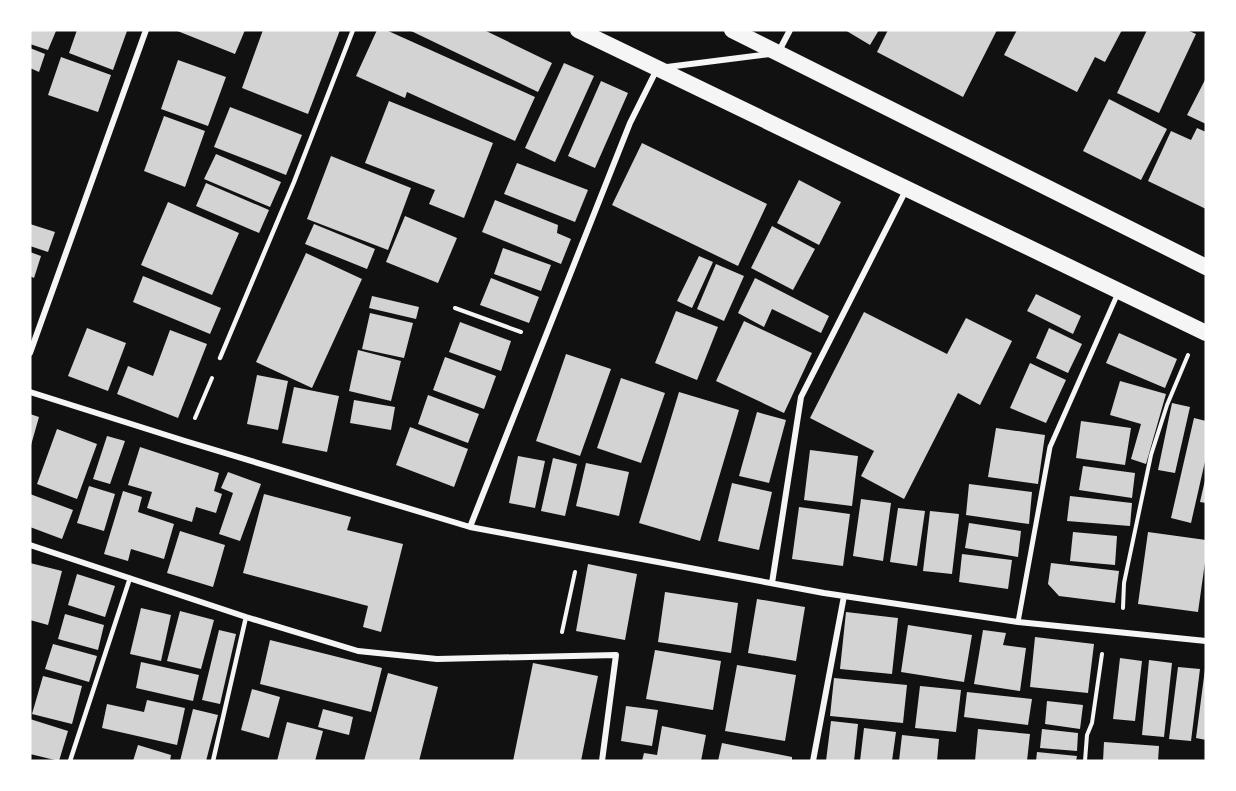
<svg xmlns="http://www.w3.org/2000/svg" width="1236" height="791" font-family="'Alegreya Sans',sans-serif">
<rect width="100%" height="100%" fill="#111"/>
<!-- building -->
<path fill="#d3d3d3" d="M30 30 56 31 48 50 30 44Z
M77 30 127 31 113 70 69 53Z
M175 30H245L235 54Z
M263 30H340L308 114 242 88Z
M377 30H386L535 97 515 141 407 92 405 98 356 76Z
M409 30H484L552 63 538 92Z
M845 30H879L870 45Z
M888 30H997L963 97 877 52Z
M1017 30H1122L1105 62 1095 57 1077 92 1004 55Z
M1147 30H1187L1196 34 1159 113 1117 93Z
M30 48 45 54 39 72 30 68Z
M61 57 111 75 98 112 48 95Z
M178 60 226 77 208 126 161 109Z
M564 63 594 76 555 162 525 148Z
M1206 78V124L1187 115Z
M601 81 628 93 595 168 568 156Z
M1109 99 1167 129 1141 180 1083 151Z
M389 101 493 143 464 218 429 204 435 190 365 163Z
M230 107 302 135 286 175 214 147Z
M164 116 205 131 185 187 144 171Z
M1197 128 1206 132V209L1148 181 1171 131 1191 140Z
M642 143 767 204 738 266 612 205Z
M216 154 281 182 270 207 204 179Z
M331 156 411 188 388 250 307 219Z
M517 163 588 190 575 222 504 194Z
M799 180 841 202 819 245 777 223Z
M206 183 269 210 259 233 196 206Z
M495 200 558 225 557 233 571 239 561 264 482 232Z
M168 202 239 233 212 295 141 265Z
M405 216 457 238 438 283 386 262Z
M30 224 55 232 48 252 30 246Z
M314 224 375 249 367 269 305 244Z
M772 226 815 249 793 290 751 268Z
M503 248 551 265 541 291 494 274Z
M30 252 41 256 34 278 30 276Z
M306 253 362 279 312 388 256 362Z
M699 256 713 262 692 308 677 301Z
M716 264 744 276 724 321 697 309Z
M143 276 221 308 210 334 133 302Z
M491 278 539 297 529 323 480 305Z
M755 278 829 316 821 333 772 309 764 327 738 313Z
M1036 294 1081 316 1073 334 1027 311Z
M372 296 419 307 416 319 369 308Z
M676 311 718 327 697 380 655 363Z
M864 312 947 354 966 318 1012 341 980 405 958 393 904 499 861 476 874 451 810 418Z
M370 313 413 323 404 358 362 349Z
M744 321 812 353 784 413 716 381Z
M460 322 511 341 501 371 449 352Z
M87 328 126 343 108 391 68 376Z
M1049 328 1082 344 1068 373 1036 358Z
M170 330 207 344 178 418 117 394 128 366 153 376Z
M1119 333 1177 359 1165 388 1106 363Z
M358 350 401 361 391 401 349 391Z
M566 354 611 369 580 456 536 441Z
M445 357 496 376 484 409 433 390Z
M1030 363 1066 380 1046 423 1010 408Z
M257 375 288 381 278 430 247 424Z
M621 378 665 393 641 463 597 448Z
M1120 381 1166 394 1146 464 1131 459 1141 424 1110 415Z
M294 387 339 396 327 452 282 443Z
M679 392 739 410 700 541 639 523Z
M428 395 479 414 468 443 418 424Z
M354 400 395 407 391 430 350 423Z
M1172 403 1190 407 1175 473 1158 470Z
M757 412 786 420 769 483 739 476Z
M30 414 39 417 31 445H30Z
M1194 418 1206 421V457L1191 523 1171 518Z
M1081 421 1131 428 1125 465 1076 458Z
M410 427 468 449 454 487 396 465Z
M996 428 1045 435 1038 484 988 477Z
M57 429 97 444 77 499 37 484Z
M107 436 125 441 110 484 93 479Z
M140 447 219 473 214 491 222 494 216 513 196 507 192 522 147 508 152 492 128 485Z
M810 450 858 456 852 506 804 500Z
M518 456 545 461 535 508 509 503Z
M553 458 577 464 565 516 541 511Z
M586 463 629 472 619 516 576 506Z
M1083 466 1135 473 1132 498 1079 490Z
M228 472 261 484 240 541 219 534 233 493 221 488Z
M1205 480H1206V503L1200 502Z
M732 483 772 492 759 550 718 541Z
M969 484 1032 492 1029 524 966 515Z
M89 486 115 494 104 531 77 523Z
M123 491 142 497 138 512 174 524 164 559 131 549 128 561 104 554Z
M30 494 73 510 62 539 30 527Z
M264 494 351 517 347 530 403 544 381 632 363 627 368 606 243 573Z
M1070 496 1132 503 1130 526 1067 521Z
M861 499 891 503 883 561 853 556Z
M799 507 850 514 843 566 792 559Z
M898 508 925 511 917 566 890 562Z
M930 511 959 514 952 574 923 571Z
M969 523 1021 531 1018 557 965 548Z
M180 531 225 545 213 587 167 573Z
M1073 532 1117 536 1115 565 1070 561Z
M1148 532 1206 540V555L1198 612 1138 604Z
M962 554 1012 560 1008 589 959 582Z
M30 563 62 571 48 625 30 620Z
M1051 563 1119 571 1115 603 1059 596 1048 584Z
M588 564 637 574 625 640 576 631Z
M77 574 115 586 105 617 68 605Z
M665 592 738 603 731 653 658 642Z
M757 599 805 607 796 661 748 653Z
M141 608 171 615 161 661 130 654Z
M180 611 214 620 201 669 167 661Z
M846 612 898 618 892 674 840 669Z
M65 614 104 625 98 650 58 639Z
M908 625 972 635 964 682 901 672Z
M219 630 236 634 220 704 202 700Z
M983 630 1006 633 1003 645 1026 648 1020 691 974 684Z
M1035 637 1094 644 1088 693 1030 687Z
M270 640 382 668 371 712 260 684Z
M53 644 97 656 89 682 45 669Z
M655 650 721 661 713 710 646 699Z
M1120 658 1142 661 1135 721 1113 719Z
M1149 660 1172 663 1164 737 1142 735Z
M141 662 199 675 193 701 136 688Z
M533 663 598 676 581 761H513Z
M737 665 796 675 785 741 725 731Z
M1178 667 1200 669 1191 741 1169 739Z
M1205 669H1206V740L1196 738Z
M388 673 438 687 419 761H364Z
M43 676 82 686 72 724 32 714Z
M834 678 907 685 903 723 830 716Z
M920 686 961 690 956 732 915 728Z
M252 689 280 697 269 738 241 730Z
M967 692 1032 699 1028 725 964 717Z
M147 700 185 708 177 745 102 728 107 704 144 712Z
M1047 701 1083 705 1080 729 1045 724Z
M626 706 658 710 652 746 621 741Z
M193 709 218 715 206 761H180Z
M323 709 353 717 349 735 318 727Z
M30 719 68 731 59 761 30 754Z
M831 721 858 724 854 761H826Z
M287 722 323 731 315 761H277Z
M662 726 706 735 701 761H642L644 753 657 755Z
M864 728 896 732 892 761H860Z
M978 729 1030 734 1027 761H975Z
M1042 729 1078 733 1077 751 1040 748Z
M902 735 939 739 937 761H899Z
M1104 742 1159 746 1158 761H1103Z
M722 743 792 757V761H718Z
M138 745 171 755 170 761H133Z
M1037 752 1077 756 1076 761H1036Z"/>
<g fill="none" stroke-linecap="round" stroke-linejoin="round">
<!-- path -->
<path stroke="#f5f5f5" stroke-width="4" d="M455 308 521 332
M195 418 212 378
M1123 608 1124 583 1151 455 1167 405 1188 355
M562 632 575 572
M1085 761 1087 735 1092 723 1102 654"/>
<!-- service -->
<path stroke="#f5f5f5" stroke-width="4.5" d="M220 358 294 182 353 30
M70 761 130 578
M213 761 246 617"/>
<!-- pedestrian -->
<path stroke="#f5f5f5" stroke-width="5" d="M1018 622 1050 447 1118 293"/>
<!-- minor -->
<path stroke="#f5f5f5" stroke-width="6" d="M779 51 790 30
M667 67 770 54
M30 353 146 30
M30 392 185 441 470 527 824 593 1018 622 1206 641
M470 527 630 123 657 69
M30 545 246 617 358 651 437 659 616 655 602 761
M772 583 801 397 906 190
M813 761 844 596"/>
<!-- trunk -->
<path stroke="#f5f5f5" stroke-width="16" d="M578 30 1206 333
M732 30 1206 267"/>
</g>
<!-- border -->
<rect width="1236" height="791" fill="none" stroke="#ffffff" stroke-width="63"/>
</svg>
